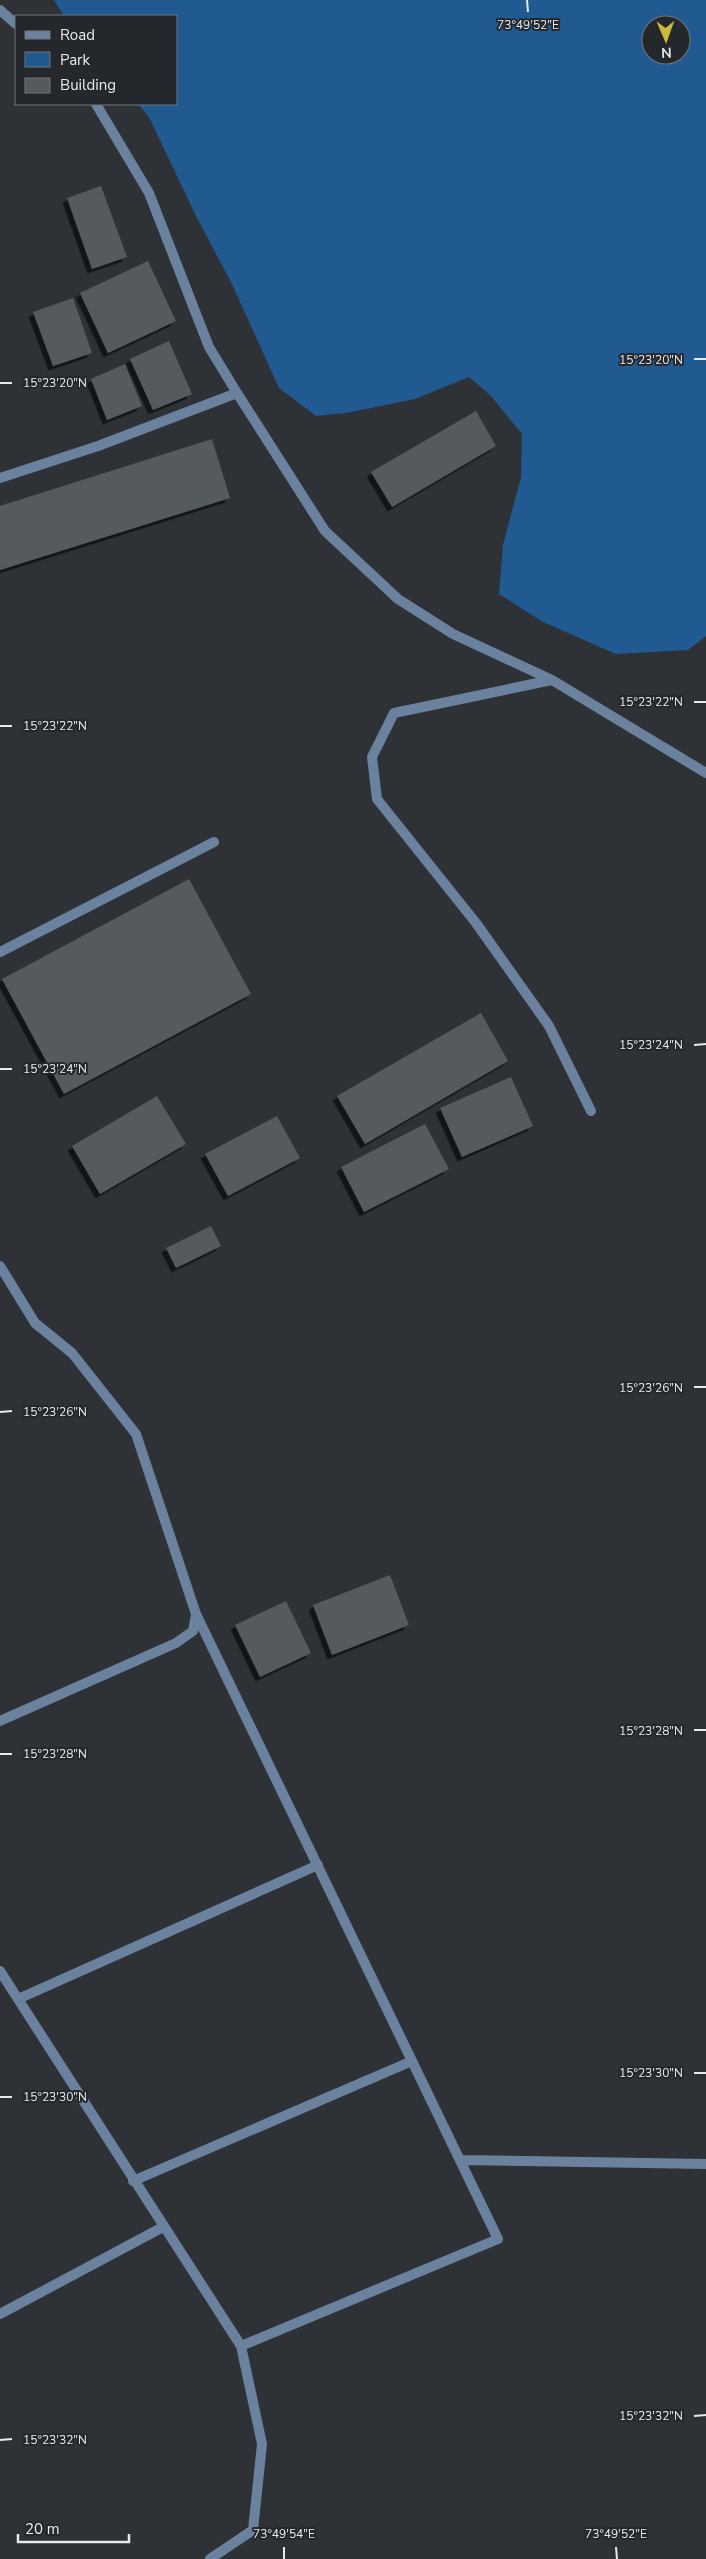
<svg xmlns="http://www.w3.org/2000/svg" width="706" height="2559" font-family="'Nunito Sans',sans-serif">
<defs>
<filter id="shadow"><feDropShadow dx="-4.5" dy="4.5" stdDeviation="0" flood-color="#0009"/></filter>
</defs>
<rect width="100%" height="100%" fill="#2e3236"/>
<!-- green -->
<path fill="#205a91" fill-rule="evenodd" d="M54 0H706V636L688 650 616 654 543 622 499 594 503 545 521 477 522 434 490 395 469 377 415 399 346 413 316 416 279 388 231 282 197 218 149 117 138 104H176V16H64ZM651 25H681V55H651Z"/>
<!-- building -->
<path fill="#555a5e" filter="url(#shadow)" d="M101 186 127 257 92 269 67 198Z
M148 261 176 321 108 353 80 293Z
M73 298 92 353 53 366 33 312Z
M169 341 192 394 153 410 130 359Z
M125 364 142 406 107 420 91 379Z
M476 411 496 446 392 507 371 472Z
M212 439 230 498 0 570V506Z
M189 879 251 994 64 1094 2 979Z
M481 1013 508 1061 365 1144 337 1096Z
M511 1077 533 1126 462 1157 440 1108Z
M157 1096 186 1144 100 1194 72 1146Z
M277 1116 300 1158 228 1196 205 1154Z
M425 1124 449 1169 364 1212 341 1167Z
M211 1226 221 1246 176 1268 166 1248Z
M390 1575 409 1625 332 1655 313 1605Z
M286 1601 311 1653 260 1677 235 1625Z"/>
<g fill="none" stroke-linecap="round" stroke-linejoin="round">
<!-- minor -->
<path stroke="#6a829d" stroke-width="10" d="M0 10 16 24
M96 104 149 193 209 347 237 393
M0 478 98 446 237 393 325 531 398 599 453 634 552 680 706 773
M552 680 394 713 372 757 377 799 476 923 549 1026 591 1111
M0 952 214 842
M0 1266 35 1323 72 1353 136 1434 196 1614 193 1631 176 1643 0 1721
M196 1614 498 2239 241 2346
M0 1971 241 2346 262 2444 253 2530 210 2559
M18 1999 318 1865
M460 2160 706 2164
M133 2181 412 2061
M0 2314 163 2227"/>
</g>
<!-- ticks -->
<path fill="none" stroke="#e7e9ec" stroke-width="2" d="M527 0 528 12M694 359H706M0 383H12M694 702H706M0 726H12M694 1045 706 1044M0 1069H12M694 1387H706M0 1412 12 1411M694 1730H706M0 1754H12M694 2073H706M0 2097H12M694 2416 706 2415M0 2440 12 2439M284 2547V2559M616 2547 617 2559"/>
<g font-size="12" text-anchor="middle" fill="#e7e9ec" stroke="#24282c" stroke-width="4" stroke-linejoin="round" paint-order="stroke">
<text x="528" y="29">73°49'52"E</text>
<text x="651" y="364">15°23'20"N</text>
<text x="55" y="387">15°23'20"N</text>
<text x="651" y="706">15°23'22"N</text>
<text x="55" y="730">15°23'22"N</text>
<text x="651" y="1049">15°23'24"N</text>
<text x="55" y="1073">15°23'24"N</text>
<text x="651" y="1392">15°23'26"N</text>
<text x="55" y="1416">15°23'26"N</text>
<text x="651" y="1735">15°23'28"N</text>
<text x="55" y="1758">15°23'28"N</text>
<text x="651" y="2077">15°23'30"N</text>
<text x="55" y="2101">15°23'30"N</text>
<text x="651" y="2420">15°23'32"N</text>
<text x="55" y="2444">15°23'32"N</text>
<text x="284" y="2538">73°49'54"E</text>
<text x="616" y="2538">73°49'52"E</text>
</g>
<!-- legend -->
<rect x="15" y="15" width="162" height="90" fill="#24282c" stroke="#727579"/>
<rect x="25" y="31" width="25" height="8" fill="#6a829d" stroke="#727579"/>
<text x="60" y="40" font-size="15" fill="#e7e9ec">Road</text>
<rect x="25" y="52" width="25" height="15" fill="#205a91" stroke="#727579"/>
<text x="60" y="65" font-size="15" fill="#e7e9ec">Park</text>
<rect x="25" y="78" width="25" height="15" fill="#555a5e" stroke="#727579"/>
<text x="60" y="90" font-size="15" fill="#e7e9ec">Building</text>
<!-- north arrow -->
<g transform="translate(666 40) rotate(178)"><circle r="24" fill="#24282c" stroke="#727579"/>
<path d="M0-4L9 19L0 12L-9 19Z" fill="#ccb938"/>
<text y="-8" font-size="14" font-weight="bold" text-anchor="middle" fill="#e7e9ec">N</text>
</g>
<!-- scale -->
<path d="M18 2534v8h111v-8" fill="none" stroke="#e7e9ec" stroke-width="2.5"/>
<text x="25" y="2534" font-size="15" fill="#e7e9ec" stroke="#24282c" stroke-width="4" paint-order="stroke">20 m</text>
</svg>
